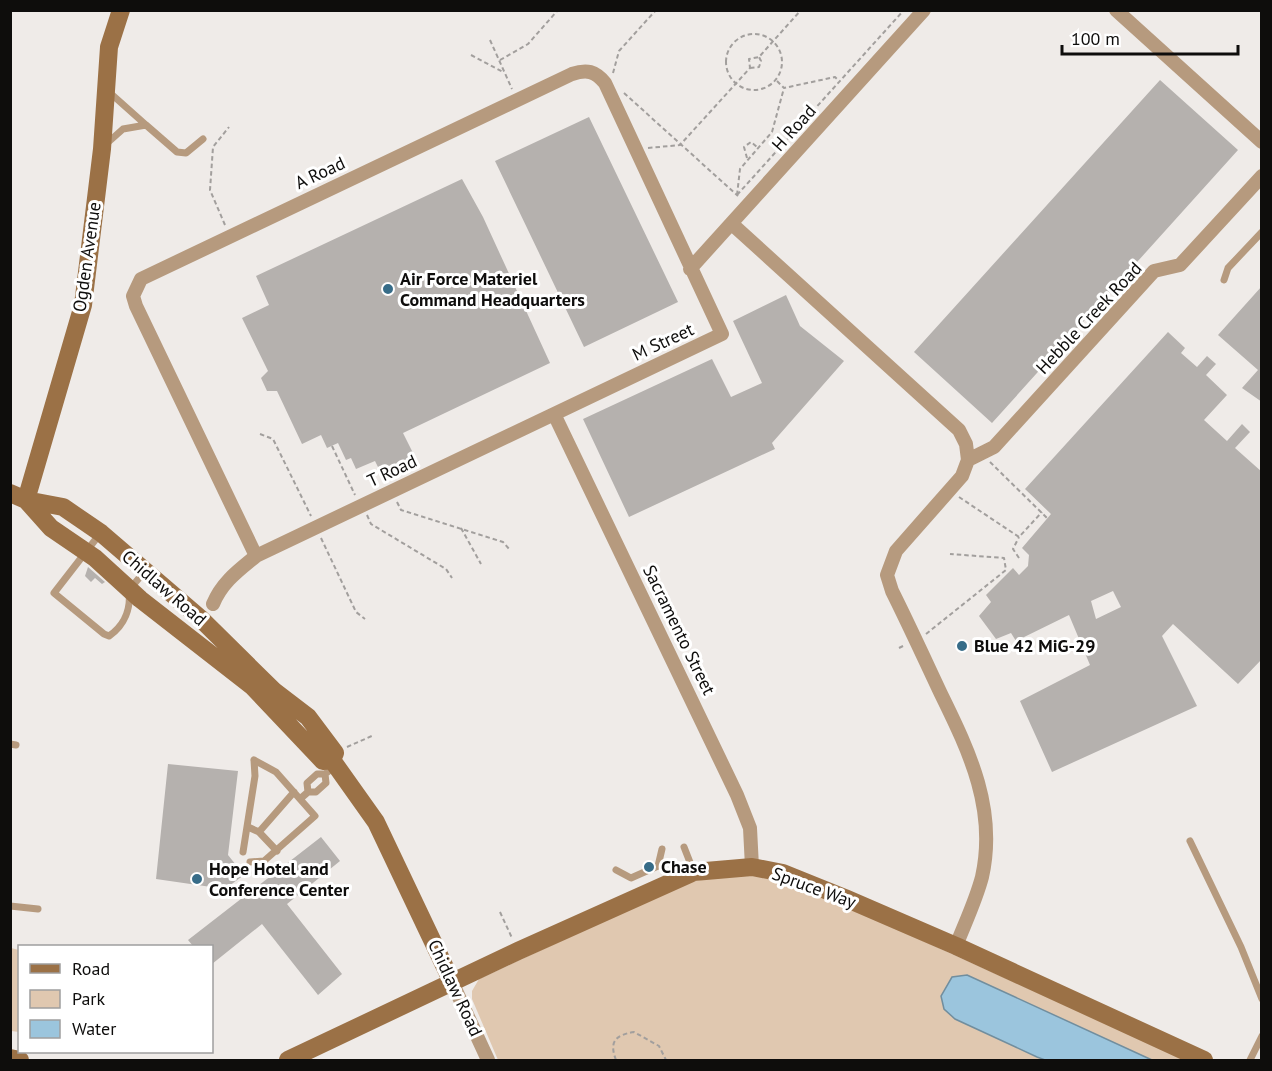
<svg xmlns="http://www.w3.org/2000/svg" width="1272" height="1071" font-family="'PT Sans',sans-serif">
<rect width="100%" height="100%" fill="#efebe8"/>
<!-- green -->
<path fill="#e0c8b0" d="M750 875 773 878 826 897 1186 1060H498L472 999V991L479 979 684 884 709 878Z
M11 948 19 950V1032L11 1031Z"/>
<!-- water -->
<path fill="#9bc5dd" stroke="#718e9e" stroke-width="1.5" d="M967 975 1152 1060H1045L1037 1057 955 1019 944 1009 941 996 952 977Z"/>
<!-- building -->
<path fill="#b5b1ae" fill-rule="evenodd" d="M1160 80 1238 150 992 423 914 352Z
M589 117 678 302 584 347 495 161Z
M462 179 483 217 550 363 403 433 416 459 395 469 393 465 380 471 375 461 356 469 351 458 346 460 338 443 327 448 321 435 302 444 277 391H267L261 378 268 371 242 318 269 305 256 276Z
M1262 286V402L1242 388 1258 370 1218 335Z
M786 295 800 326 844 361 772 443 775 449 629 517 583 419 712 359 731 397 762 383 733 321Z
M1168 332 1185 348 1181 353 1197 367 1207 356 1216 364 1206 375 1227 395 1204 420 1227 441 1242 424 1250 432 1235 448 1262 472V659L1238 684 1173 624 1162 636 1197 706 1052 772 1020 701 1090 665 1069 615 1016 641 1011 633 996 639 979 616 991 602 986 595 1013 568 1019 575 1028 566 1029 555 1022 548 1051 514 1025 489ZM1113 591 1121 607 1096 619 1091 601Z
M88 567 105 582 102 584 95 578 91 582 85 576Z
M168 764 238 771 228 855 244 875 225 889 156 879Z
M321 837 340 861 287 904 342 974 318 995 262 924 212 964V946H193L188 940Z"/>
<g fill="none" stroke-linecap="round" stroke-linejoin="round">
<!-- path -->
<path stroke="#a29f9d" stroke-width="2" stroke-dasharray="4.5 3" stroke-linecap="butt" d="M726 62a28 28 0 1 1 56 0a28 28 0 1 1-56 0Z
M490 40 512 89
M471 55 503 72
M500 60 528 44 558 10
M750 68 759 67 761 61 759 57
M613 73 619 51 656 10
M777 81 784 88 835 77 840 82
M624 93 738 196
M648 148 680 145 750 68 749 59 759 57 801 10
M747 158 744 147 751 142 757 147
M737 195 904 10
M737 195 740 169 772 132 784 88
M225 225 210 190 213 147 229 127
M260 434 273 439 311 516
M332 446 355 495
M990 462 1048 519
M959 497 1019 537 1042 512
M397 502 401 510 503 542 510 550
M367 515 371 524 446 569 452 578
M461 528 481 564
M321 538 356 612 365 619
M1019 558 1013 549 1019 537
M926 634 1006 570 1004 558 950 554
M899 648 905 645
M347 747 374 735
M500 912 512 938
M616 1060C609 1042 615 1035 634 1032L659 1046 666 1060"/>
<!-- lane -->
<path stroke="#b69a7e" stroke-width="7" d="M146 125 177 152 186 153 203 139
M105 145 123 129 146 125 109 92
M1224 280 1228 268 1262 232
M99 535 54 593 104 634 109 636C125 625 131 608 129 590L145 571
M10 744 16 745
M308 792 307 783 317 774H325L334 767
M300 799 308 792H316L326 783 325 774
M248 827 259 832 277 851
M259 832 294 792
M1190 841 1241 947 1262 999
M684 847 693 870
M243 852 255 776 254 760
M250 862 264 861 315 816 276 772 254 760
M616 870 631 878 658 866 662 849
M10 906 38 909
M1250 1060 1262 1036"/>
<!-- street -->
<path stroke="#b69a7e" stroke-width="14" d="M1116 10 1262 142
M732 224 959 430 966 444 968 460 962 476 896 551 887 575 892 591C909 625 925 660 941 694 970 753 997 810 982 877 976 900 965 923 956 946
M690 269 924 10
M554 414 737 795 750 828 752 867
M968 460 994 447 1154 271 1180 265 1262 176
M213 604C222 582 239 570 256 556L722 334 605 83C595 71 587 69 572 74L141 279 133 296 136 306 256 556
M452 982 488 1060"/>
<!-- secondary -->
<path stroke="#9b7146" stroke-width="18" d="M10 493 26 500 63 507 101 533 200 618 274 691 308 717 335 753 332 760
M26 500 83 305 102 149 109 47 121 10
M26 500 51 528 95 558 140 599 253 687 323 761 332 760
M332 760 376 822 452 982
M10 1058 20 1060
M288 1060 518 951 694 872 752 867 783 873 845 898 956 946 1204 1060"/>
</g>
<!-- markers -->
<g fill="#376c88" stroke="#fff" stroke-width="2">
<circle cx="388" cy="289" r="6"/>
<circle cx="962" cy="646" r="6"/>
<circle cx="649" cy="867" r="6"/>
<circle cx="197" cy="879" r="6"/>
</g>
<g text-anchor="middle" stroke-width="6" stroke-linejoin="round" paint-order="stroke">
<!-- street labels -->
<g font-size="18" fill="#0e0d0c" stroke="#fff">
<text transform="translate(794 128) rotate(-48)" y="6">H Road</text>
<text transform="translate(320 173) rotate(-25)" y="6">A Road</text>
<text transform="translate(87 257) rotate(-82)" y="6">Ogden Avenue</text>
<text transform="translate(1089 318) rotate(-47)" y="6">Hebble Creek Road</text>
<text transform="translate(663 342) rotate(-25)" y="6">M Street</text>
<text transform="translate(392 471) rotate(-25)" y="6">T Road</text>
<text transform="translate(164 588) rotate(41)" y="6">Chidlaw Road</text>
<text transform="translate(679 630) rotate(64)" y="6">Sacramento Street</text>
<text transform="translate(814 888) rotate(20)" y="6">Spruce Way</text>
<text transform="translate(455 988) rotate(65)" y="6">Chidlaw Road</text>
</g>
<!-- poi labels -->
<g font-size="18" font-weight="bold" fill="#0e0d0c" stroke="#fff" text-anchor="start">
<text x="400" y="285">Air Force Materiel<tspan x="400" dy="21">Command Headquarters</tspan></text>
<text x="974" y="652">Blue 42 MiG-29</text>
<text x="661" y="873">Chase</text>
<text x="209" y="875">Hope Hotel and<tspan x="209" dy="21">Conference Center</tspan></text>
</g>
</g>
<!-- border -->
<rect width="1272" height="1071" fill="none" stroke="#0e0d0c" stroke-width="24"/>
<!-- legend -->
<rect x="18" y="945" width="195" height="108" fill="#ffffff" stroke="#9f9e9e" stroke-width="1.5"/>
<rect x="30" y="964" width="30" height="9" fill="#9b7146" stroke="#9f9e9e" stroke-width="1.5"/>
<text x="72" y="975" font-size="18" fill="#0e0d0c">Road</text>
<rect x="30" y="990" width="30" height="18" fill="#e0c8b0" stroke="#9f9e9e" stroke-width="1.5"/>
<text x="72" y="1005" font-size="18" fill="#0e0d0c">Park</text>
<rect x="30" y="1020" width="30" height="18" fill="#9bc5dd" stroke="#9f9e9e" stroke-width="1.5"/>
<text x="72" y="1035" font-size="18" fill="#0e0d0c">Water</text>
<!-- scale -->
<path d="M1062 45v9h176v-9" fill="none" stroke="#0e0d0c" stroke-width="3"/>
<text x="1071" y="45" font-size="18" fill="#0e0d0c" stroke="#ffffff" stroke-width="4.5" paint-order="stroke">100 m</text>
</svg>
